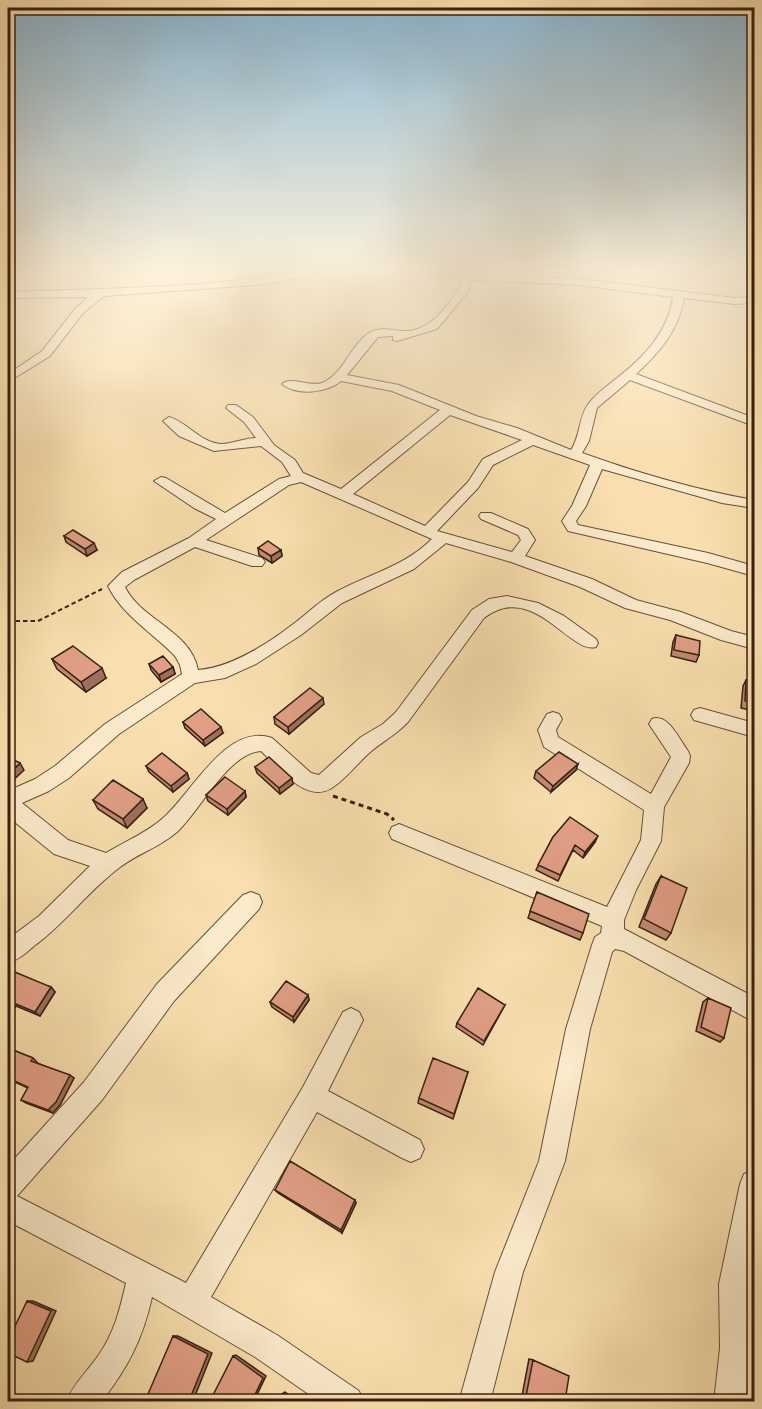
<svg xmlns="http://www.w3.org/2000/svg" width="762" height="1409" font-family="'IM FELL DW Pica',serif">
<rect width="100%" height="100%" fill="#f9dfaf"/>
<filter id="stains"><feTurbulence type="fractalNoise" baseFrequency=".00333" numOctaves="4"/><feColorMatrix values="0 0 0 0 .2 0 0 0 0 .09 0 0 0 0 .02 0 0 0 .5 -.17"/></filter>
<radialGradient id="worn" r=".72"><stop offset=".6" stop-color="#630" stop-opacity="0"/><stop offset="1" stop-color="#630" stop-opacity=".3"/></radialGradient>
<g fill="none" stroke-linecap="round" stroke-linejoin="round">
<!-- minor casing -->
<g stroke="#675038" stroke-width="2">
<path id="minor" d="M318 268H336L269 284 104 296 83 313 50 356 8 382V374L42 351 75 309 88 297 8 298V292C111 288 217 289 318 268Z
M416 268H437L480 275 580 279 734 298 754 297V303L734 304 684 298C679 330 659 353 636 374L754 418V426L630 380 597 408 589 441 582 453C638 473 696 490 754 500V508L722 503 602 469 586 506 576 521 578 525 708 553 754 566V576L707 563 568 531 562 521 572 506 590 465 533 445 493 465 478 488 437 531 512 552 521 540 518 535 481 519 479 516 481 513H491L528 529 535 540 525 556 592 579 636 600 681 612 731 631 754 637V649L721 640 670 620 625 608 580 587 511 562 446 543 414 569 342 603 301 635 256 664 225 678 195 683 119 734 69 778 49 791 22 803 68 840 106 853C124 842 146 833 162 819 191 795 226 722 272 738L311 773 319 775 361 737 383 724 396 712 472 610 489 599 507 596 538 603 564 616 596 639 598 643 596 647C570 655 533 580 484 618L408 722C396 735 381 742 368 754 356 765 344 781 330 789 305 803 277 766 261 751 228 753 200 811 177 832 159 848 133 855 115 871 86 894 64 924 34 946 26 953 18 960 8 963V939L39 916 90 866 54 854 11 819 8 815V791L35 779 55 766 105 724 182 674 180 665 175 656C153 633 122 615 108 586L122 572 189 538 216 519 194 508 154 481 161 477 166 478 225 513 279 479 291 476 282 462 261 446 214 451 179 436 163 421 169 417C187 422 201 443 221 444 233 444 244 438 256 438L244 422 226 408 228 405H236L253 417 274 445 295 460 303 473 341 489 440 410 392 391 341 381C327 393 297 396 282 384 291 376 309 387 322 383 344 374 351 344 369 333 381 326 393 331 405 331 431 332 455 300 462 278L421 271ZM472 280 580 285 673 297C668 332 644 357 617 378 607 386 597 393 589 403 578 417 581 435 571 450L517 428 476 416 399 385 347 375 378 337 393 336V340L397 341 437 329 467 293ZM450 415 522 440 483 459 468 482 425 526 353 494ZM301 482 432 539C405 566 369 574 336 592 321 600 309 612 296 622 269 643 233 667 198 670 191 631 141 620 125 587L134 580 195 547 252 566H262L265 562 262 558 206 540 289 485Z
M700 708 754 723V737L694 720 691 715 694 710Z
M553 712 559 714 562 719 556 730 558 737 651 794 671 757 649 724 652 719C668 713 679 739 688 751L690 756 689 763 664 807 661 841 636 890 624 920V929L754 997V1022L624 951 615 949 612 952 590 1029 565 1161 523 1272 490 1402H459L495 1272 539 1161 566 1029 592 945 595 937 601 933 602 926 392 839 389 833 392 827 399 824 607 907 641 840 644 810 544 747 538 730 547 714Z
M251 892 259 895 262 902 259 909 174 1001 102 1100 17 1196 186 1283 303 1087 343 1012 351 1008 359 1012 363 1020 328 1091 420 1140 424 1149 420 1158 411 1162 402 1158 317 1112 211 1297 277 1335 359 1391 363 1402H320L255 1357 152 1297C143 1338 128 1368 101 1402H66C73 1384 87 1372 98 1356 114 1334 120 1309 126 1283L8 1221V1166L84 1082 157 984 243 895Z
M754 1170V1249L747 1284 750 1348 746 1402H714L720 1348 719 1284 740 1184 744 1174Z"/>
</g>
<!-- path-far1 -->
<path stroke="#362111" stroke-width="2" stroke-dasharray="4.5 3" stroke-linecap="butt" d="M8 621H38L102 589"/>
<!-- path -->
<path stroke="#362111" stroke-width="3" stroke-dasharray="5 4" stroke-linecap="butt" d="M333 796 387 814 394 820"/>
<!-- minor -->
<use href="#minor" fill="#fbeacb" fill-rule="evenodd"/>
</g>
<!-- wall -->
<path fill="#c28973" stroke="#362111" stroke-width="1.5" d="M64 536 97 550 87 556 66 542Z
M258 548 281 550 282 556 272 563 259 555Z
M676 635 699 655 696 662 671 656 673 642Z
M52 659 106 678 86 692 57 669Z
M149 664 173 667 175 674 161 682 151 670Z
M746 680 754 681V711L741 708 743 686Z
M324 704 289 734 275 724 274 717Z
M183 722 223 733 205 746 185 728Z
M146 766 187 773 189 779 173 792 149 772Z
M255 767 293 784 280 794 257 773Z
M576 770 551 792 534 778 536 771Z
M245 791 246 797 228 815 208 801 206 795Z
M93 800 147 808 127 828 98 809Z
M553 837 595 842 583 858 573 850 558 881 536 870Z
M661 876 671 933 666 940 639 927 656 884Z
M537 892 583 933 580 940 528 918Z
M8 974 51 987 55 992 40 1016 16 1006 8 1016Z
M308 995 309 1000 294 1022 272 1007 270 1002Z
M708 998 724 1038 720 1042 696 1031 703 1002Z
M505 1005 483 1045 456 1027 457 1023Z
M8 1048 33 1058 37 1062V1063L74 1078 60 1105 53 1113 26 1103 21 1100 28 1088 8 1079Z
M468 1072 453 1119 418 1103 419 1098Z
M275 1190 356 1203 342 1233 278 1193Z
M529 1359 533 1360 565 1401H521Z"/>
<!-- shaded-wall -->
<path fill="#9e6f5e" stroke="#362111" stroke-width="1.5" d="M94 543 97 550 87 556 85 549Z
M281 550 282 556 272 563 271 556Z
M173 667 175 674 161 682 159 675Z
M102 668 106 678 86 692 81 682Z
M323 698 324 704 289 734 288 727Z
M221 727 223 733 205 746 203 740Z
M20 763 24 770 8 785V775Z
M578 764 576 770 551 792 553 786Z
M187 773 189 779 173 792 171 786Z
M292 778 293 784 280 794 279 788Z
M245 791 246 797 228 815 227 809Z
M143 799 147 808 127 828 123 819Z
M598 836 595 842 583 858 585 852Z
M51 987 55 992 40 1016 35 1012Z
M308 995 309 1000 294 1022 293 1017Z
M11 1002 16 1006 8 1016V1006Z
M70 1075 74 1078 60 1105 53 1113 48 1110Z
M355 1200 356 1203 342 1233 341 1230Z
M27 1301H33L56 1311 33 1361 27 1362Z
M173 1336H178L212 1353 193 1401H189Z
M236 1355 266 1376 254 1401H252L233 1356Z
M285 1392 298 1401H293L282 1394Z"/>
<!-- building -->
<path fill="#e19f86" stroke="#362111" stroke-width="1.5" d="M73 530 94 543 85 549 64 536Z
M268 541 281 550 271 556 258 548Z
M676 635 700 641 699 655 674 650Z
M73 646 102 668 81 682 52 659Z
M163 656 173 667 159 675 149 664Z
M746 680 754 681V703L745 701Z
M310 688 323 698 288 727 274 717Z
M201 709 221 727 203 740 183 722Z
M559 752 578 764 553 786 536 771Z
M162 753 187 773 171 786 146 766Z
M8 757 20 763 8 775Z
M269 757 292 778 279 788 255 767Z
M225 777 245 791 227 809 206 795Z
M113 780 143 799 123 819 93 800Z
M570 817 598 836 585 852 575 845 560 875 538 865 553 837Z
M661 876 687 888 671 933 644 919Z
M537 892 589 914 583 933 530 911Z
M10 970 51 987 35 1012 11 1002 8 1006V974Z
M286 981 308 995 293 1017 270 1002Z
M478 988 505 1005 484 1041 457 1023Z
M708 998 731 1008 724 1038 701 1027Z
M8 1048 33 1058 31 1061 70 1075 56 1102 48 1110 21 1100 28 1087 8 1078Z
M433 1058 468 1072 454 1114 419 1098Z
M290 1161 355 1200 341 1230 275 1190Z
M27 1301 51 1311 27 1362 8 1353V1341Z
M173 1336 208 1354 189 1401H145Z
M233 1356 263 1378 252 1401H210Z
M533 1360 569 1376 565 1401H525Z
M282 1394 293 1401H279Z"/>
<!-- sky -->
<linearGradient id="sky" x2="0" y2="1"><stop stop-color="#8bb7d3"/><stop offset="0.58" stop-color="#fcf1db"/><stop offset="1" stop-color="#fcf1db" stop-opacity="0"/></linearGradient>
<rect width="762" height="465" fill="url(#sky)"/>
<!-- margin -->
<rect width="762" height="1409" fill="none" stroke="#f9dfaf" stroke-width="30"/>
<rect x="9" y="9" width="744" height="1391" fill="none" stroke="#362111" stroke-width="3"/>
<rect x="15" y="15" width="732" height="1379" fill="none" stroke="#362111" stroke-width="1.5"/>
<rect width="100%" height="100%" filter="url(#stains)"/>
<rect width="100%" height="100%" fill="url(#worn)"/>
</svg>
